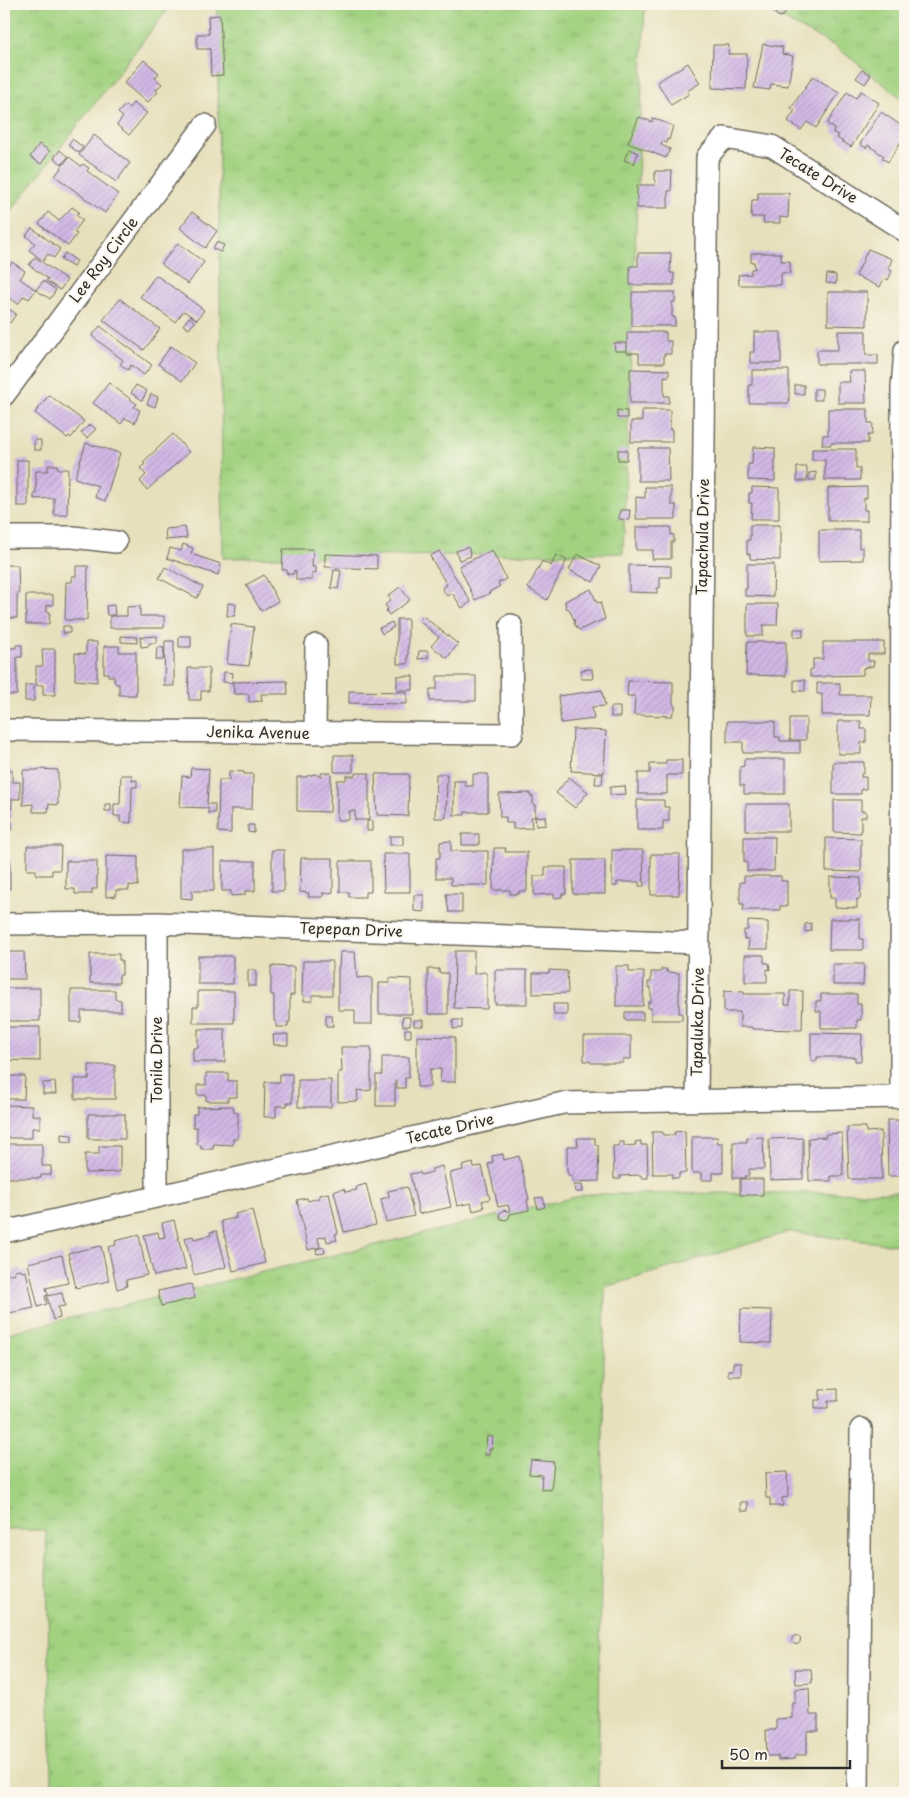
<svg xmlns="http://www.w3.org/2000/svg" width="909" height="1797" font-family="'Playpen Sans',sans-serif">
<defs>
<pattern id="grass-tufts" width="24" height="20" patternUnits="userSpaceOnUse" patternTransform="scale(1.25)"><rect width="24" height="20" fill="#a2d280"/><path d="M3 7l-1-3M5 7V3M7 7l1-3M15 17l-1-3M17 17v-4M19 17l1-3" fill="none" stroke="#8cb46f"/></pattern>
<pattern id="building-hatch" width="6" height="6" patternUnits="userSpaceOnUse" patternTransform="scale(1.25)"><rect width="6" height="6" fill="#d2b8e6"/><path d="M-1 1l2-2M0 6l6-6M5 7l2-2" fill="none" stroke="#b49ec5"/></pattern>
</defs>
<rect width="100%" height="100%" fill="#fbf7ec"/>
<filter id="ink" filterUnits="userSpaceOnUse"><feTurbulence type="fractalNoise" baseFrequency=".02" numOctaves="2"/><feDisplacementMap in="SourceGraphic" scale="10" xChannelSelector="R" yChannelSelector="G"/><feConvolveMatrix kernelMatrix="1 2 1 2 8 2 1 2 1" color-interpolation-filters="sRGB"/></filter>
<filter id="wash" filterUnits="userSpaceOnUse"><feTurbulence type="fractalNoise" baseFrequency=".0096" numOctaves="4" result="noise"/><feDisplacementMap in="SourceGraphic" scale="20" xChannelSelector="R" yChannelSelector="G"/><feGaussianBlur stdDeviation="1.12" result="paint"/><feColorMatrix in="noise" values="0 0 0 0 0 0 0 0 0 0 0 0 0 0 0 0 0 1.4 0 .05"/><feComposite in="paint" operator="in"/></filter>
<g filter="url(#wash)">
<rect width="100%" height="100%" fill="#e7e0bc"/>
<!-- grass -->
<path fill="url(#grass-tufts)" stroke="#667e56" d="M4 4H172L4 220Z
M217 4H645L623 553 223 558Z
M753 4H905V101L835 46Z
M905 1192V1246L789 1232 605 1287 598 1793H4V1787L52 1784 46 1530H4V1334L588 1194Z"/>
<g id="blocks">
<!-- building -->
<path fill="url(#building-hatch)" d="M774.5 11a5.5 5.5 0 1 1 11 0a5.5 5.5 0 1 1-11 0Z
M220 15 223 75 211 76 210 49H197V34H209L208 16Z
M763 44 783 47 782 54 793 56 788 86 771 84 770 90 754 88Z
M713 45H729L728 54H747L746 89 712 88Z
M144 60 159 73 155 78 162 84 156 90 158 92 147 103 124 83Z
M688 63 700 83 687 91 689 94 671 105 657 82Z
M862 70 871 75 865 84 856 78Z
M813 76 839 93 816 128 807 122 801 130 788 121 795 110 791 108Z
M861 91 879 103 851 147 837 138 839 135 833 133 834 128 827 124 847 92 856 98Z
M133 103 147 113 129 135 117 125 123 117 118 113 125 105 129 108Z
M881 112 905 128V135L888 162 882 158 884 156 868 145 866 148 860 144Z
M639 117 652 122 653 118 673 126 669 140 667 139 666 143 663 141 661 145 670 149 666 158 628 143Z
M94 135 130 163 116 182 79 155Z
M72 139 83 147 79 153 68 145Z
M39 144 50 151 41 164 30 157Z
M629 149 638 153 634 164 624 160Z
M60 150 68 157 62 164 54 158Z
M69 157 81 166 83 164 89 168 87 171 118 194 105 213 55 176Z
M655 171H672L671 191H668V208H637V185H655Z
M758 193H789L788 218 780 217V223H763L764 217H751L752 200H758Z
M72 207 79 212 76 215 83 220 74 232 77 234 68 246 39 224 48 212 59 221Z
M192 212 217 231 205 248 180 228Z
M32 228 60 249 54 258 48 254 43 261 29 250 35 243 26 236Z
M216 242 224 245 221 252 213 249Z
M178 243 204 262 188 284 161 264Z
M868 249 892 259 888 269 892 271 888 280 884 278 880 287 856 276Z
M65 253 77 261 73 267 61 260Z
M638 253H671L670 273H674V285H630V266H638Z
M751 253H781V261H790V273H781V285H739L738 275 751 274V269H755L754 262H751Z
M35 257 67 280 60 290 46 281 48 279 29 265Z
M12 262 25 271 20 279 36 290 29 299 24 296 18 304 4 294 10 286 4 281V270L5 268 7 269Z
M827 274 836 275V284L826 283Z
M156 275 204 310 197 320 184 311 175 322 140 297Z
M43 281 56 290 50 299 36 290Z
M632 292H675V302H672V317H675V326H632Z
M828 292H867V326L828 325Z
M120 299 160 329 144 350 103 320Z
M4 305 16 314 10 323 4 319Z
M189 317 195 322 189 329 183 325Z
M100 326 152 365 144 375 131 365 128 370 120 364 123 360 92 336Z
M838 331H866V355H878V364H817V350H838Z
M627 332H666V341H671V354H664V363H639V353H627Z
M754 332H781V363H750V352H754Z
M614 343H626V351H615Z
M171 346 195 363 182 381 158 364Z
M630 369 669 370V377L664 376V396H669V403H630Z
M752 370H789V403H749V385H752Z
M849 371H865L866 403H838V382H850Z
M109 383 137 404 134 407 140 410 135 423 125 418 121 424 93 403Z
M136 385 147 391 142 400 131 393Z
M795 385H804V394H795Z
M814 389H822V400H814Z
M151 394 158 397 155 407 147 404Z
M49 395 84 421 71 438 69 436 67 438 35 413Z
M828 409H868V423H873L872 435H868V443H831V445H822L823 435H828Z
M617 410 627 411V418H617Z
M642 410H670V430H672V442H631V421H642Z
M90 424 96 429 87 438 81 433Z
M173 434 189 452 147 490 140 481 146 475 140 468 145 464 143 462Z
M34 440H41V450H34Z
M86 443 120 453 105 501 95 497 98 486 75 478Z
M753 447 775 448V481L748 480V464H752Z
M638 448H668L669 481H638Z
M812 449H856V468H860V480H825V460H812Z
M618 450H627V460H618Z
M17 460H28V506H17Z
M48 465H57L58 469H68L67 515H54V498L34 499V493H36V471H48Z
M797 467H807V481H797Z
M816 472V480H809V473Z
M645 487H671V505H676V519H636V497L645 498Z
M752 487 779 488V519H751L752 503H749V493H752Z
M867 487V498H864V510H867V521H828V488Z
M620 510H630L629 520 619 519Z
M750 525H780V560L750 559V554H747V540H750Z
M185 527 187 538 166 540 165 529Z
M636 527H671V535H674V542H671V559H652L653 550H636Z
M819 530H859V548H863V560L819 561Z
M183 544 193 548 191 554 221 564 218 575 167 558 170 548 181 551Z
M468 547 471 556 459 560 456 551Z
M283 549H313L312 567H316V573H312V580H296V571L294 570 293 574H287V570H282Z
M492 550 506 579 498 583 500 586 489 592 490 593 475 600 459 566Z
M439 551 471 602 462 608 452 593 447 596 442 588 447 585 430 556Z
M325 554 377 556V569L325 567Z
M577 554 601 566 593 582 569 570Z
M556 555 567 560 547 600 528 588 542 561 551 566Z
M747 564H774L773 597 745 596V589H747Z
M4 565H18L19 594H17V618H4Z
M629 565 671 566V577H660V588H657V593L629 592Z
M76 566H88L87 620H65L66 582H72V576H76Z
M165 567 203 587 197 598 159 578Z
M334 570 341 571 338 589 331 588Z
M264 575 278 601 261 611 246 585Z
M400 587 410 600 389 615 386 611 388 609 385 605 391 600 388 596Z
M591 589 597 603 600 602 605 619 579 630 574 624 575 622 569 609 566 608 565 601Z
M26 595H53V605H47V612H50L49 624H26Z
M228 603 236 604 235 616H227Z
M747 604H778L777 625H763V636H747Z
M114 605 115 615H107L106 606Z
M140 606V616H164V628H110V616H127V607Z
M423 616 458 644 447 658 431 646 439 637 419 621Z
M397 619H408V664H397Z
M392 622 394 627 382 634 379 628Z
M231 624 254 627 249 666 227 664Z
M63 626H70V633H63Z
M794 629H803V637H794Z
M121 636 137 637V643L121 642Z
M157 636V643H149V646L141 647 140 637Z
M179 636H191V647H179Z
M165 641H174V686H164Z
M86 642H97V682L75 680V653L86 654Z
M747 642H786V676L746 675Z
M823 642H884V654H868V661H874L873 666 863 668V675L825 676V677H810V670L813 669V659H823Z
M16 645H22V657H17V695H6L4 648H16Z
M104 646H119V652H136V695H119V684H116L114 681V676H108V673H104Z
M157 647 164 648 163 660H156Z
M42 649H55V695H43V685H36V666H43Z
M419 651H428V658L418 659Z
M188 668H209V691H201V700H189Z
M592 669 593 679H581V670Z
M224 672 233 673 232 683 223 682Z
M397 676H413V690H397Z
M437 676H476V701H430V689H437Z
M794 680H805V691H794Z
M287 681 288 694H261L262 701 249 702V694H234L233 682Z
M628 681 673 682V704L675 706V710L673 712 672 716 634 715 635 696H627Z
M817 683H840V695H871L870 715H822V694H817Z
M25 685H34V701H25Z
M602 690 605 706 592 707 594 719 561 723 558 696Z
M349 691 407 692V704L349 703Z
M611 707H620V717H611Z
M790 718H806V740H790Z
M727 721H775V737H780V741H800V753H743V742H727Z
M838 721H861V729H866V742H861V754H838Z
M573 729 606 731 604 773 571 771Z
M334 755H353V772H334Z
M744 759H785V794H744V785L740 786V767L744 766Z
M666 760H682V775H667V794H638V773H650V764H666Z
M833 762H864V773L861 774V777H866V789H861V794H833Z
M191 768 209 769 207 804H215V813H208V808L180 807 182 776 190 777Z
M38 769 58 770V805L49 804 48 812H33V804L23 805V770H38Z
M4 770H12V782H20V799H12L11 819H4Z
M229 771 244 772V774H253L252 809H231V833L218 832 219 780H229Z
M321 773H331L330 812 297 811V777H307V776L315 774 321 777Z
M355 773H369V820H355V811H349V820H337V780H346V776H355Z
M375 774H409L408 816 377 815Z
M436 774H447L446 818H435Z
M473 774H488V812H465V815H454V781H465V786H473Z
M596 774H603L602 784H595Z
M121 775H132V781L137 780V787H132L131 823 120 822V816H114V804H120Z
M569 777 588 792 575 808 556 793Z
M625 786 626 794 610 795V787Z
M530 793V796H533V805H535V817H531L532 828 513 829V823H506V817H500L499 794Z
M637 800H664V807H669V821H663V830H637Z
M834 800H861V811H866V817H861V833L834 832Z
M105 804H111V811H105Z
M746 804H789V831H746Z
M545 816 546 825 536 826 535 817Z
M367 821H372V831H367Z
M4 822H12V830H4Z
M248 825H254V833L248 832Z
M462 834H479V845H462Z
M390 836H403V845H390Z
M744 837H775L774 871H747V862H744Z
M826 838 861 839V872L826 871Z
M451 841V851H488V885H451V878H436V858H440V842Z
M27 846H61L60 870H52V875H36V870H27Z
M494 848H506L505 852H527V891H519V894H510V890H493Z
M181 849H214V891H192V899L181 898Z
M272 850H284V891H272Z
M612 850H643L644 886H639V882H617V886H612Z
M383 854H410V892H384Z
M651 854H680L679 895H651Z
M106 856 138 857V886L129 885V890H116V896L106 897Z
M301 858H333V892L325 894 323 892V897H308L309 893 300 892Z
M4 859H10V889H4Z
M573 860H605V894H573Z
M66 861H97V889H92V894H75V889H66Z
M222 861H255V891H245V895L231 896V891H222Z
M340 861H371V892H365V897H349V892H340Z
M545 867H566V894H562V897L554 898V894L534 895V876H545Z
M744 876H781V881H787V906H780V910H743L744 904H740V882H744Z
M830 877 861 878 860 899H857V908L835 907V898H830Z
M446 894H462V912H449Z
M414 895H424V912L414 911Z
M830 919H860V939H863V950H829Z
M748 921 768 922V949H748L749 939H744V930H748Z
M811 923V931L805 932V924Z
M455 951H474V974L484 972 487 974V1009L454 1008Z
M4 952H24L25 979H4Z
M340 952H355L357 978 368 977 372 978V1024H355V1010H338V967H339Z
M90 954H119V960H122V975H119V983H90Z
M745 955H764V963H769L770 970 767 969V982H745Z
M198 956H233V984H198Z
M303 961H332V995H312V1001H304V995H302Z
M833 964H864L863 985H833Z
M271 966 294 967V995H290V1022H288V1027H276V1021H274V995H271Z
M616 966H629V972H644L643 1006H616Z
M428 969H439V973H448V1014H428Z
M661 969H667L666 972 679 973V1013H682V1020H651V1008H648V1002H651V987L648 988V982H651V972H661Z
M248 970H256V986H248Z
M495 970H527V1004H495Z
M549 970 567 971 568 993 533 994V973H549Z
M389 978 412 979V1014H379V983H389Z
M4 988H40V1021H4Z
M71 990H115V999L121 1000V1011H81V1022H71Z
M198 991H234V1023H193V1007H198Z
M724 991 744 992V994H785V1005H790V991H803L802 1030 752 1029V1027H740V1012H724Z
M821 994H857V1004H861V1020H857V1028H821V1011H816V1001H821Z
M553 1004H567V1015H554Z
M625 1012H643V1020H625Z
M326 1015H332L333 1026H326Z
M402 1017H410V1026H403Z
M414 1020H423V1026H414Z
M453 1020H462V1028L453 1029Z
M4 1027H40V1061L4 1060Z
M198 1029H225V1062H193V1048H198Z
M405 1029H411V1037H405Z
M811 1033 862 1034 861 1061H855V1057H817V1061L811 1060Z
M288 1034V1045H274L273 1035Z
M417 1036 455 1037V1082H440L441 1069H430V1087H417Z
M584 1036H631V1059H623V1063H591L590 1061H584Z
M341 1047H371V1090L363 1091 357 1090 358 1101 338 1102V1072H342Z
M382 1057H409V1078H405V1088H397V1081H395V1106H376V1075H382Z
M89 1065H115V1099H75V1079H89Z
M206 1073H228V1081H237V1097H228V1101H206V1095H197V1085H206Z
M280 1074H292V1103H287V1106H276V1117H264L265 1082H280Z
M4 1076H25L24 1099H4Z
M298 1080H331V1107H298Z
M55 1082 56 1094H43V1083Z
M5 1105 32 1106V1115L40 1116V1128H32V1138H4Z
M233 1106 234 1112 238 1113V1139H233V1145L214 1144 213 1149H201V1145H197V1127H193V1114H197V1107Z
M88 1114H125V1139H88Z
M887 1120H899V1129H905V1176H888Z
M847 1127H866V1132L881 1131 882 1179H849Z
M685 1131 686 1173H679V1178H672V1174H653L652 1132H663V1135H675L674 1132Z
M842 1133 843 1176H831V1181H809L808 1138 826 1137V1134Z
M61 1134 72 1135V1142L61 1141Z
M692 1137H718L717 1143H723V1173H713V1180H701V1173H692Z
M763 1137 764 1169H749V1176H745V1178H733V1142H747V1138Z
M577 1138H595V1145H598L599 1181 572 1182V1176H569L567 1171V1146H578Z
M803 1138V1179L770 1180 769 1139Z
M641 1141V1145H647L648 1178H641V1175L620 1176 621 1179H614L613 1146H619V1142H624V1146L636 1145 635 1142Z
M4 1144H42V1166H51V1175H41V1178H5Z
M99 1146H120V1172L85 1173V1154H99Z
M503 1154 504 1160 519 1156 529 1200H527L529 1210 510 1214 509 1218 506 1220 501 1219 499 1214 504 1210 510 1212 508 1205 498 1207 488 1164 493 1162 492 1156Z
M473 1163 474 1167 482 1166 490 1199 482 1201 484 1208 473 1211 471 1203 457 1206 450 1173 463 1170 462 1166Z
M442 1166 451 1207 419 1214 410 1174 420 1172 421 1175 432 1172V1169Z
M740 1179H763V1195H740Z
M366 1184 376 1225 344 1232 334 1191 344 1189 345 1192 357 1190 356 1187Z
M574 1185H582L583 1192H575Z
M407 1187 414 1216 386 1222 381 1199 389 1197 388 1191Z
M329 1193 338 1233 335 1234 337 1240 327 1242 326 1236 318 1238 320 1247 308 1250 297 1200 307 1198 308 1201 319 1198V1195Z
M543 1197 545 1207 538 1209 535 1198Z
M252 1210 265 1263 233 1271 221 1221 236 1218 235 1214Z
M174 1220 186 1269 154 1276 144 1235 158 1232 159 1238 165 1237 162 1223Z
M217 1231 226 1267 194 1275 185 1238 193 1236 194 1239 211 1235 210 1232Z
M139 1235 147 1275 126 1280 127 1286 117 1289 108 1247 116 1245 115 1241Z
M101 1246 109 1281 76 1288 68 1253Z
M324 1247 325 1253 317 1254 316 1249Z
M62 1255 68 1283 46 1288 48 1295 45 1296 47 1304 38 1307 28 1263Z
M4 1269 6 1275 15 1273 14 1270 21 1269 22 1272 26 1271 34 1308 4 1314Z
M191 1284 195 1298 161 1306 158 1291Z
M62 1293 65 1306 58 1307 60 1318 53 1320 47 1296Z
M741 1309 772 1310 771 1343 740 1342Z
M733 1363H741V1376H728V1370H733Z
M838 1389V1401H828V1408H815V1400H820V1390Z
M487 1436 493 1437 492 1449H489V1455H485Z
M531 1460 554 1462 551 1490 541 1489 542 1475 529 1474Z
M787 1472 788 1497 782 1498 783 1506H770V1498H766L765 1473Z
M740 1502H748V1511H741Z
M791.5 1640a4.5 4.5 0 1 1 9 0a4.5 4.5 0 1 1-9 0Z
M795 1669H811L812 1683 796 1684Z
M809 1688 810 1715H818V1731H807V1755H795V1759L778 1760V1756H767L766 1730H776V1719L792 1718V1703H795V1689Z"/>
</g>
</g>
<g filter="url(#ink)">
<use href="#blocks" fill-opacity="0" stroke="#6d6a5e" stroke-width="1"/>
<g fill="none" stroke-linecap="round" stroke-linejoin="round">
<!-- minor casing -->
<g stroke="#6d6a5e" stroke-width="24">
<path id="minor" d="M4 395 205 125
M4 537H73L116 542
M4 730 512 734 511 625
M315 733 316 645
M157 923V1197
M4 924 157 923 699 943
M901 1097 902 388 905 350
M697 1101 707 157 724 138 772 146 905 231
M4 1232 563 1103 905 1097
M858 1793 861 1429"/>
</g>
<!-- minor -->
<use href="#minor" stroke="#fff" stroke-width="21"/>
</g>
</g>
<g text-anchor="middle" stroke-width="4" stroke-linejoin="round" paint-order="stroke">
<!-- street labels -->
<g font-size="15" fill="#2b2b2b" stroke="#fbf7ec">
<text transform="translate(818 176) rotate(32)" y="5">Tecate Drive</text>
<text transform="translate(104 260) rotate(-53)" y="5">Lee Roy Circle</text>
<text transform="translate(703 537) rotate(-89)" y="5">Tapachula Drive</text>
<text transform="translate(258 733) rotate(1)" y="5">Jenika Avenue</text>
<text transform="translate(351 930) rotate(2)" y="5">Tepepan Drive</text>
<text transform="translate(698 1022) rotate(-89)" y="5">Tapaluka Drive</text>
<text transform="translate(157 1060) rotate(-90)" y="5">Tonila Drive</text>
<text transform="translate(450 1129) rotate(-13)" y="5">Tecate Drive</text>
</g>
</g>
<!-- margin -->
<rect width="909" height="1797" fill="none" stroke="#fbf7ec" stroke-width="20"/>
<!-- scale -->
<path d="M722 1760v8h128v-8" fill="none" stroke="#2b2b2b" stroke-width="2.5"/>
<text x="729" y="1760" font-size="15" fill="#2b2b2b" stroke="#fbf7ec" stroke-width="4" paint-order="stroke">50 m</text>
</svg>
